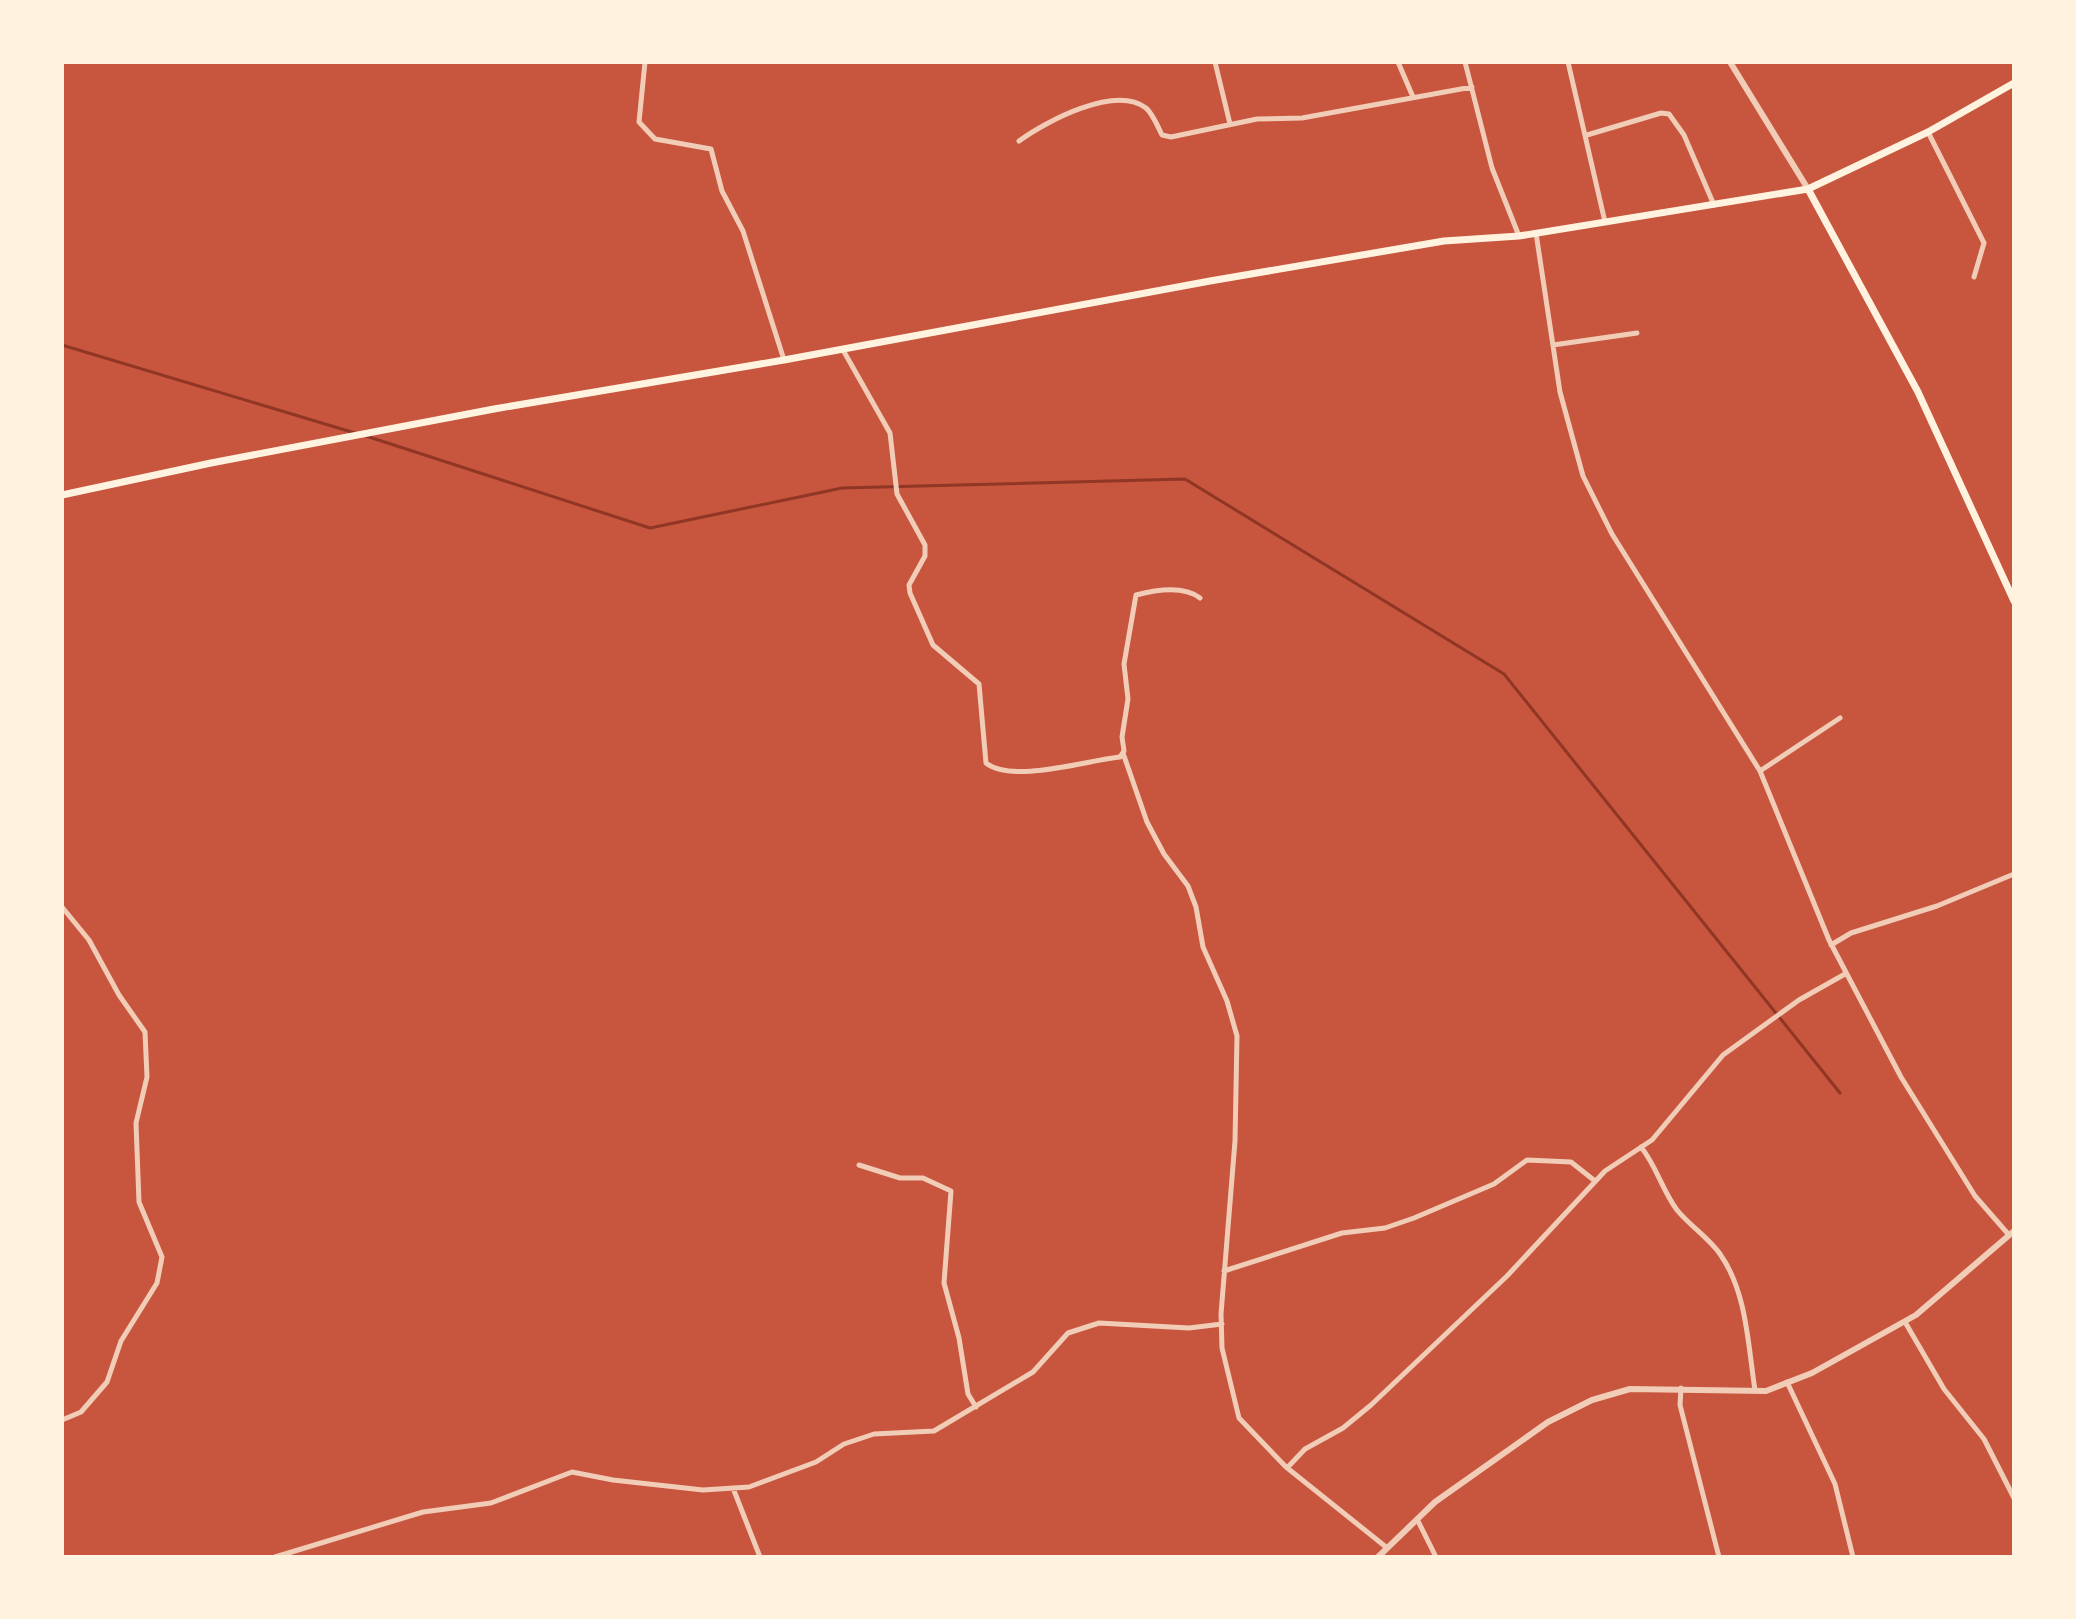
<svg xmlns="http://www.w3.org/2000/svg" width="2076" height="1619" font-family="'Exo 2',sans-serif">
<rect width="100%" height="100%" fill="#c8553d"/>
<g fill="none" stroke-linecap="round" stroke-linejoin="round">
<!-- stream -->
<path stroke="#8f3625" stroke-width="3" d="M62 345 355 433
M366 436 650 528 842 488 1185 479 1504 674 1840 1093"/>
<!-- minor -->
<path stroke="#f1ccb7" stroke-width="5" d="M645 62 639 122 655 139 711 149 722 191 743 231 784 360
M1215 62 1230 124
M1398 62 1413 97
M1465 62 1492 168 1519 236
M1568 62 1605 222
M1928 132 1984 243 1974 277
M1587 135 1661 113 1669 114 1684 135 1714 205
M1019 141C1045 122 1115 84 1146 108 1153 114 1158 127 1162 135L1171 137 1257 119 1302 118 1472 87
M1536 233 1560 392 1583 476 1612 534 1760 771 1829 940 1901 1077 1975 1196 2009 1235
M1553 345 1637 333
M843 350 890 433 897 494 925 545V556L909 585 910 593 933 645 979 684 986 763C1012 784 1088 760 1120 757L1124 751 1122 737 1128 699 1124 664 1136 595C1155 590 1183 585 1200 598
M1123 753 1147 822 1164 854 1188 886 1196 907 1203 947 1227 1001 1237 1036 1235 1141 1221 1314 1222 1348 1239 1418 1286 1467 1386 1547
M1760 771 1840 718
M62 907 89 940 119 995 145 1032 147 1077 136 1123 139 1202 162 1257 157 1283 121 1341 107 1382 81 1412 62 1420
M1831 945 1851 933 1937 906 2014 874
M1641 1147C1657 1167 1662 1190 1677 1210 1690 1226 1709 1238 1720 1254 1747 1292 1748 1346 1755 1390
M859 1165 900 1178H923L951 1191 944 1283 959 1338 968 1394 976 1407
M1224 1271 1342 1233 1385 1228 1414 1218 1494 1184 1527 1160 1571 1162 1595 1181
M1905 1322 1944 1389 1984 1439 2014 1498
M1787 1382 1835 1484 1853 1557
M1681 1388 1680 1405 1719 1557
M1287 1468 1305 1449 1343 1428 1371 1405 1507 1276 1605 1171 1652 1140 1723 1055 1799 1000 1845 974
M733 1488 760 1557
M1417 1519 1436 1557
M275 1557 423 1512 491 1503 572 1472 613 1480 703 1490 749 1487 816 1462 844 1444 874 1434 934 1431 1033 1372 1068 1333 1099 1323 1189 1328 1222 1324"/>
<!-- tertiary -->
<path stroke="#f1ccb7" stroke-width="6" d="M1730 62 1808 189
M1378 1557 1435 1502 1548 1422 1592 1400 1630 1389 1766 1391 1812 1373 1916 1315 2014 1231"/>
<!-- secondary -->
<path stroke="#fff3e0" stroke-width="7" d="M1808 189 1918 392 2014 601
M62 495 211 463 494 409 784 360 1210 281 1444 241 1519 236 1808 189 1928 132 2014 83"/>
</g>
<!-- border -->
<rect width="2076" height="1619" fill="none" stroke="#fff3e0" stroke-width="128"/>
</svg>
